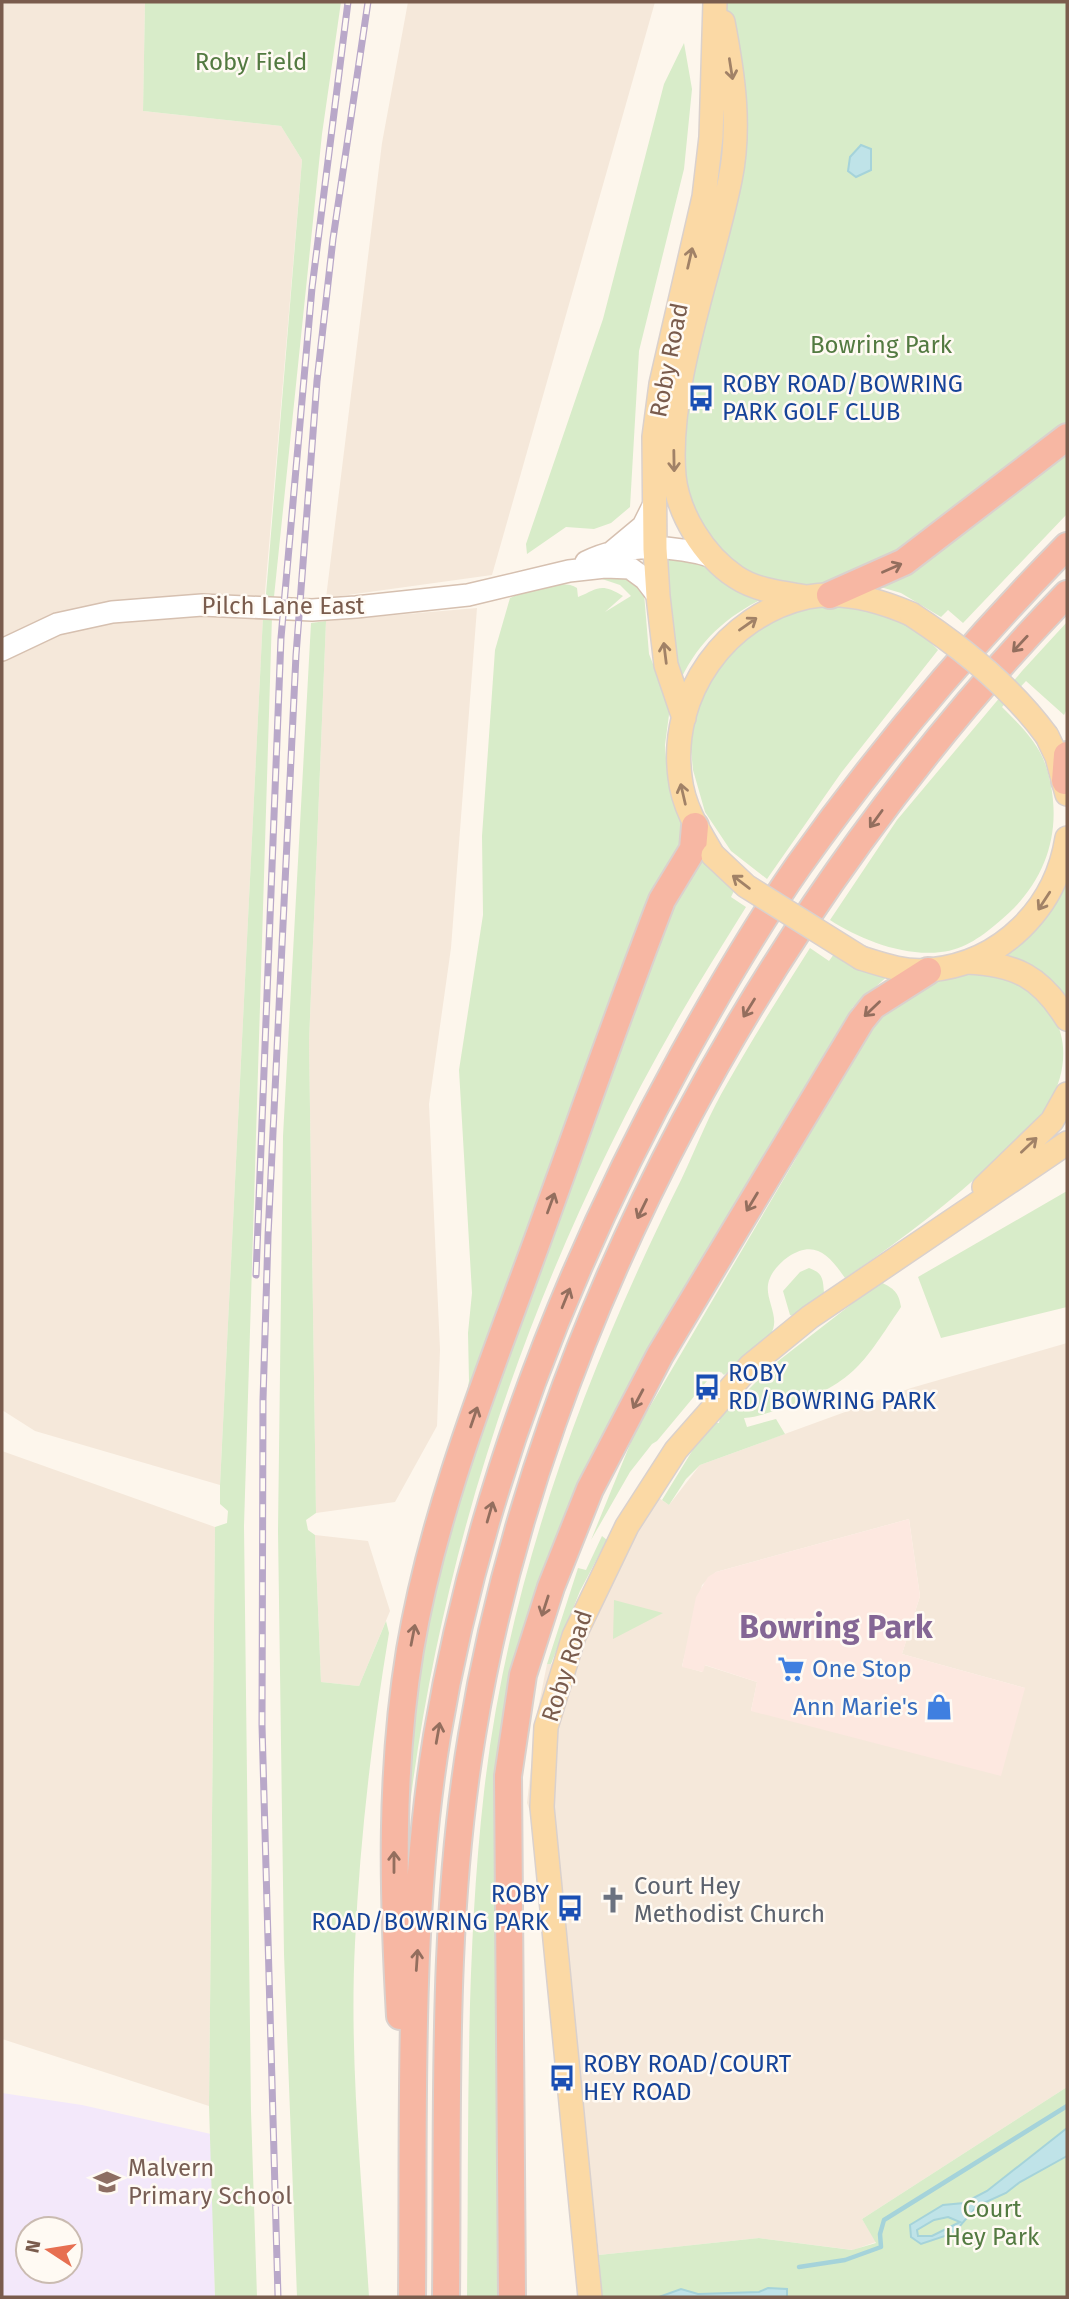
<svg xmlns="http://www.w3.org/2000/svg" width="1069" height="2299" font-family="'Fira Sans',sans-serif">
<rect width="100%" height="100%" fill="#fdf6ec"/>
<!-- residential -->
<path fill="#f5e8da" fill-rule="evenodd" d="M2 2H145L143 111 281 126 302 160 263 616 220 1485 35 1431 2 1410Z
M408 2H655L492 575 326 598 382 143Z
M477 608 451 948 429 1104 440 1350 437 1426 395 1502 316 1513 309 1042 326 621Z
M1067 1343V2087L862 2219 876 2242 853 2250 759 2238 599 2255 593 2201 546 1943 534 1822 527 1803 537 1714 547 1664H552L649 1491 669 1505 700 1465 911 1388ZM909 1519 920 1596 902 1654 1025 1688 751 1711 757 1682 704 1665 702 1672 682 1666 702 1585 716 1572Z
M2 1451 215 1527 209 2106 2 2039Z
M315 1535 368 1541 390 1611 359 1686 321 1682Z"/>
<!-- commercial -->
<path fill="#fde8e0" d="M909 1519 920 1596 902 1654 1025 1688 1001 1776 751 1711 757 1682 705 1665 703 1672 682 1667 696 1597 708 1577 716 1572Z"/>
<!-- education -->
<path fill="#f3e8fa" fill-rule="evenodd" d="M2 2093 82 2105 211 2134 215 2297H2ZM28 2229H70V2271H28Z"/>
<!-- green -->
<path fill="#d8ecc9" d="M145 2H341L322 134 272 616 244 1526 251 2111 257 2297H215L209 2106 215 1527 227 1523 228 1511 220 1504V1485L263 616 270 604 266 594 302 160 281 126 143 111Z
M719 2H1067V437L830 595 764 590 687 521 674 450 731 178Z
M684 43 692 89 684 169 639 351 630 507 611 523 594 529 566 527 527 554 526 544 603 319 664 84Z
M1067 440V514L963 623 948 610 941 617 901 593 867 583Z
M663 552 689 553 764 598C727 616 699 641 681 679L671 662Z
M620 568 644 593 649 654 670 707 665 745 667 772 682 829 681 844 656 883 649 901 465 1404 469 1381 468 1333 472 1293 459 1070 483 915 482 836 495 650 510 598C526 591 562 578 577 588L578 597C598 589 600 582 623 596L605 612 631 596 620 585 599 578Z
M844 606C880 613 913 622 938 650L841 773 767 879 731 851 705 812 693 770 690 739 696 711 705 689 726 654 776 617 813 607Z
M326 621 309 1042 316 1513 306 1520 308 1530 315 1535 321 1682 359 1686 386 1621 389 1633C372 1735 360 1839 355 1943 349 2061 362 2180 369 2297H297L284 1954 278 1531 283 1136 311 623Z
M1067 622V709L1064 715 1026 681 1002 707C1019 724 1039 743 1046 766 1065 826 1048 881 1001 920 984 935 964 950 941 952 904 957 859 939 830 920L897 820 1022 671Z
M698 851 705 863 735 889 731 897 746 907C722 946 697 985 675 1024 532 1274 438 1551 406 1837V1765L426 1615 462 1482 671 895Z
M1065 882 1067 883V1002L1037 969 1005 955Z
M810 948 829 961 834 954 890 974 853 1007 619 1415 498 1782 495 1858 500 2297H467C469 2129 465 1959 484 1792 508 1578 586 1370 682 1178 697 1146 710 1112 728 1082 754 1036 782 992 810 948Z
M980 970C1016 975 1033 986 1053 1016 1069 1041 1065 1076 1050 1101 1037 1124 1015 1142 996 1160 949 1203 898 1243 845 1278 829 1255 815 1239 788 1257 781 1262 773 1270 770 1278 761 1297 783 1317 770 1335 759 1351 739 1363 724 1375L721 1372 707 1381 657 1441 652 1444 630 1472 591 1540 635 1432 795 1160 863 1028 918 984Z
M1067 1191V1307L941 1338 918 1277Z
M809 1268C823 1273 823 1279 824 1293L793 1316 790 1315 783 1291 800 1272Z
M880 1282C894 1288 899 1293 901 1307 863 1363 856 1381 791 1405 775 1410 761 1417 744 1418L747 1427 776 1419 785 1434 700 1465 686 1479 669 1505 662 1500 697 1443 714 1423H719L720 1418 773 1365Z
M602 1536 607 1540 580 1591 551 1664H547L578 1568 586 1570Z
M614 1600 663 1613 613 1639Z
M1067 2087V2297H601L599 2255 759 2238 852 2250 876 2243 862 2219Z"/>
<!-- water -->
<path fill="#bfe3e8" stroke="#a5d3da" stroke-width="2" fill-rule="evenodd" d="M861 145 871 149V170L856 177 848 171 850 157Z
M1067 2128V2156L1020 2182 1006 2193 977 2206 954 2233 921 2244 911 2237 910 2225 943 2205 964 2203 987 2191ZM948 2217 960 2222 932 2236H918L917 2230 934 2220Z
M768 2288 787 2289V2297H659L681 2289 698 2294 759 2292Z"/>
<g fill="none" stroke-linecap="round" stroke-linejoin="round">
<!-- stream -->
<path stroke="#a5d3da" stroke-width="4.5" d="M799 2267 845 2260 881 2247 880 2234 884 2220 1067 2106"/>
<!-- secondary casing -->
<g stroke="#d6c0b0" stroke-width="24">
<path id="secondary" d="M613 551 643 526 654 504
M586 562C623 543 675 545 713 557
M2 650 57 624 112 612 202 605 312 610 356 607 468 595 569 571 605 567 630 568 645 579 658 596"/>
</g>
<!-- primary casing -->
<g stroke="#dad1cd" stroke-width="26">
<path id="primary" d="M723 22C733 74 741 127 730 180 712 270 666 385 674 476 678 514 704 556 736 577 757 591 783 593 807 597
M684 718 666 665 658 596 655 549 654 437 661 384 704 197 711 137 715 2
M1047 736 1057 757 1067 794
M713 855C698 830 683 806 680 777 669 694 726 615 807 597 842 590 879 600 911 614
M861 958C883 965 906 973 930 970 1002 963 1056 908 1067 838
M967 962C1016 964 1041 977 1067 1019
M984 1187 1052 1121 1067 1094
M590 2297 542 1807 546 1727 574 1636 627 1526 676 1450 750 1366 810 1317 1067 1143"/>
</g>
<!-- highway casing -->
<g stroke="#dad1cd" stroke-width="30">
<path id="highway" d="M830 595 904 562 1067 437
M1065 781 1067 755
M400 2016C393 1893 390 1772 410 1650 432 1518 482 1391 528 1266 573 1144 615 1021 662 900L693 849 695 826
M412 2297C414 2111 407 1920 437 1736 477 1497 566 1267 683 1055 719 990 757 925 799 865 880 751 970 645 1067 546
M446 2297C448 2111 441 1920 472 1735 540 1317 774 896 1067 594
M512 2297 508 1776 523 1675 551 1587 590 1489 660 1355 861 1021 873 1006 928 971"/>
</g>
<!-- secondary -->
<use href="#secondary" stroke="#fff" stroke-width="21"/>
<!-- primary -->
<use href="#primary" stroke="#fbd9a5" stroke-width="23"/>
<!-- highway -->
<use href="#highway" stroke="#f7b7a3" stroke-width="26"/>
<!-- rail casing -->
<g stroke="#b9a8c9" stroke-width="7">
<path id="rail" d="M256 1275 281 638 312 288 348 2
M278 2297 262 1725 263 1400 268 1236 296 655 317 381 333 239 368 2"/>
</g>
<!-- rail -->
<use href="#rail" stroke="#fffaf3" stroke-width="4.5" stroke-dasharray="13" stroke-linecap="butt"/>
<!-- primary-bridge casing -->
<g stroke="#dad1cd" stroke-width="26" stroke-linecap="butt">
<path id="primary-bridge" d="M911 614C960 646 1012 688 1047 736
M713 855 746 886 861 958"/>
</g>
<!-- primary-bridge -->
<use href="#primary-bridge" stroke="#fbd9a5" stroke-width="23"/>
</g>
<!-- one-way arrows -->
<defs><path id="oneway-shaft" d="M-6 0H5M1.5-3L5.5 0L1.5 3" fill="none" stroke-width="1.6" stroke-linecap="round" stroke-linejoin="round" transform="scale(1.75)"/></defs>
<g stroke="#a18267">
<use href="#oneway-shaft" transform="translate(731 69) rotate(81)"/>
<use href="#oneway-shaft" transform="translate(690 258) rotate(-77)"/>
<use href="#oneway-shaft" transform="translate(674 461) rotate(89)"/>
<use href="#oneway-shaft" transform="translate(748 624) rotate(-35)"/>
<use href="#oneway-shaft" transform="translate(665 653) rotate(-97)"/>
<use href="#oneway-shaft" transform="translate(683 794) rotate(-103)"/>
<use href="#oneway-shaft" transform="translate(741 882) rotate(-143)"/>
<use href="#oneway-shaft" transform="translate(1044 901) rotate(123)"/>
<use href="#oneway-shaft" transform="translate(1029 1145) rotate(-43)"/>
</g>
<g stroke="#936e5e">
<use href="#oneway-shaft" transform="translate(892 568) rotate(-24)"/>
<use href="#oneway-shaft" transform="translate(1020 644) rotate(133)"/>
<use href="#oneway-shaft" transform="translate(876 819) rotate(126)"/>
<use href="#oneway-shaft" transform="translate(749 1008) rotate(122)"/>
<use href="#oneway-shaft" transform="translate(872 1009) rotate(136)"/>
<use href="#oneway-shaft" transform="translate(752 1202) rotate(121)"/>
<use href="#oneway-shaft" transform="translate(551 1203) rotate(-70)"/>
<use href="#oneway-shaft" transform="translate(642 1209) rotate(116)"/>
<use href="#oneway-shaft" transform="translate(566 1298) rotate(-68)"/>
<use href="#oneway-shaft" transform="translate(638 1399) rotate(118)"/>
<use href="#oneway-shaft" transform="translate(474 1417) rotate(-71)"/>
<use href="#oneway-shaft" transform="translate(490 1512) rotate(-74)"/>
<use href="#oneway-shaft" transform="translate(545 1606) rotate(108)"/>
<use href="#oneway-shaft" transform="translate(413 1635) rotate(-79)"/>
<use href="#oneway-shaft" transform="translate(438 1733) rotate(-80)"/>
<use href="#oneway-shaft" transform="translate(394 1862) rotate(-90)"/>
<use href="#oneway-shaft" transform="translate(417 1960) rotate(-86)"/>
</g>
<!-- icons -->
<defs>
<g id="bus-bare" transform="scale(2.1)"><path d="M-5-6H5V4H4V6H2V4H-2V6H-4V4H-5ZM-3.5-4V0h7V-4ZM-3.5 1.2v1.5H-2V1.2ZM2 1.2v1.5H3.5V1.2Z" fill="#1a4fb4" stroke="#fffaf3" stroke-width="2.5" paint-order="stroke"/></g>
<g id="supermarket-bare" transform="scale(2.1)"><path d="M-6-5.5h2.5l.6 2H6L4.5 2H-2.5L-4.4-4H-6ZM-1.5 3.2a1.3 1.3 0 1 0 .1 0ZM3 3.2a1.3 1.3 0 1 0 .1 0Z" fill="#3f7fe0" stroke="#fffaf3" stroke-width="2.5" paint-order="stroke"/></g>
<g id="shop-bare" transform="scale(2.1)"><path d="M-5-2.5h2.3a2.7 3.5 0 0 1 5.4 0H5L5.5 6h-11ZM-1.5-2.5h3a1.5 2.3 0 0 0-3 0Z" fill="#3f7fe0" stroke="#fffaf3" stroke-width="2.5" paint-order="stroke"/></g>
<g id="church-bare" transform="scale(2.1)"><path d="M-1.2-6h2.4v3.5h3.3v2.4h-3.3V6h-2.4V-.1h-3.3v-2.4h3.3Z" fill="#6b7280" stroke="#fffaf3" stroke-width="2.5" paint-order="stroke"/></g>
<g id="school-bare" transform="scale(2.1)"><path d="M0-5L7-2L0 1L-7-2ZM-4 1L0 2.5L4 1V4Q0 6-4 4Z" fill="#8d6e63" stroke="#fffaf3" stroke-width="2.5" paint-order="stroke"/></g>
</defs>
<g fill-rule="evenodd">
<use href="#bus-bare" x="701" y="398"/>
<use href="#bus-bare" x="707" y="1387"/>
<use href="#supermarket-bare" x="791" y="1669"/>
<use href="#shop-bare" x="939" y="1707"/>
<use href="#church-bare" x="613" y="1900"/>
<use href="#bus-bare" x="570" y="1908"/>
<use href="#bus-bare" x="562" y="2078"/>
<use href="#school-bare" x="107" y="2182"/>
</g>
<g text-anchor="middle" stroke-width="5" stroke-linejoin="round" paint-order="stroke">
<!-- park labels -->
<g font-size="24" fill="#537a41" stroke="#fffaf3">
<text x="251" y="70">Roby Field</text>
<text x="881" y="353">Bowring Park</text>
<text x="992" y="2217">Court<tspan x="992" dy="28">Hey Park</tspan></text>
</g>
<!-- street labels -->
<g font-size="24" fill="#7a5c4d" stroke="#fffaf3">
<text transform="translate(669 360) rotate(-79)" y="8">Roby Road</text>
<text x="283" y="614">Pilch Lane East</text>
<text transform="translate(567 1666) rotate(-72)" y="8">Roby Road</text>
</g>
<!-- transit labels -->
<g font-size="24" fill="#164399" stroke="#fffaf3" text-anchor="start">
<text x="722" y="392">ROBY ROAD/BOWRING<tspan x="722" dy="28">PARK GOLF CLUB</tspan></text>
<text x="728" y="1381">ROBY<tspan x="728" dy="28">RD/BOWRING PARK</tspan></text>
<text x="549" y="1902" text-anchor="end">ROBY<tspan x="549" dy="28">ROAD/BOWRING PARK</tspan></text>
<text x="583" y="2072">ROBY ROAD/COURT<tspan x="583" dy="28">HEY ROAD</tspan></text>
</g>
<!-- shop labels -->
<g font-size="24" fill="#366cbe" stroke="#fffaf3" text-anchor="start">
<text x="812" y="1677">One Stop</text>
<text x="918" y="1715" text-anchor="end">Ann Marie's</text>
</g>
<!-- worship labels -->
<g font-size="24" fill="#5b616d" stroke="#fffaf3" text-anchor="start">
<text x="634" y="1894">Court Hey<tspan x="634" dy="28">Methodist Church</tspan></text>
</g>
<!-- education labels -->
<g font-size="24" fill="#785e54" stroke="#fffaf3" text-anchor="start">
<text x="128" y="2176">Malvern<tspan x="128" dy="28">Primary School</tspan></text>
</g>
<!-- district labels -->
<g font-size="32" font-weight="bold" fill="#846695" stroke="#fffaf3">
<text x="836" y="1638">Bowring Park</text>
</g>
</g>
<!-- border -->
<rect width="1069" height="2299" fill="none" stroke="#7a5c4d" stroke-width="7"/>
<!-- north arrow -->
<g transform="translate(49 2250) rotate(282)"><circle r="33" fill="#fffaf3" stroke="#cabbb1" stroke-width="2"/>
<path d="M0-5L12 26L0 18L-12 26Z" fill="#e76f51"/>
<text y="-10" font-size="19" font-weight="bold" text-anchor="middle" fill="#7a5c4d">N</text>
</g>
</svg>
